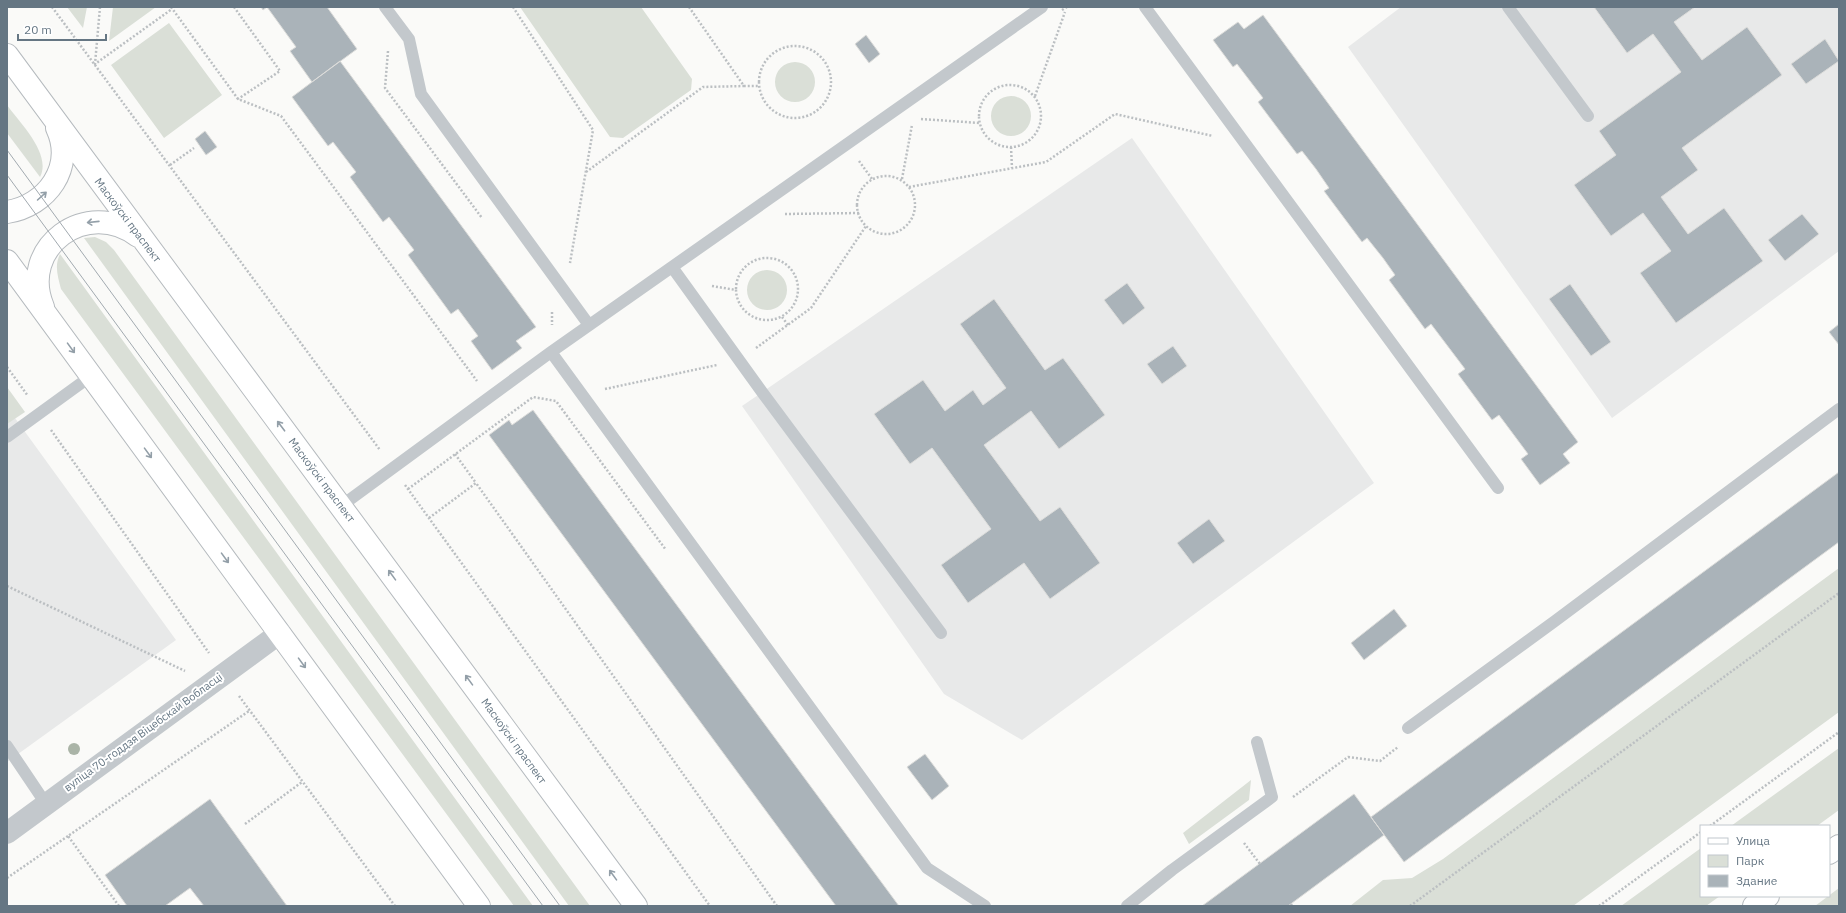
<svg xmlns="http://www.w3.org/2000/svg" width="1846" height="913" font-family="'IBM Plex Sans',sans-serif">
<rect width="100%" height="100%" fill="#fafaf8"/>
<!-- built -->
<path fill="#e8e9e9" d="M1401 7H1839V251L1612 418 1348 47Z
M1132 138 1374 483 1022 740 944 694 742 406Z
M7 407 176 640 7 762Z"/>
<!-- green -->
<path fill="#dadfd7" d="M67 7H87L83 28Z
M113 7H156L109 41Z
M520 7H641L692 79 691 90 623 138 610 137Z
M169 23 222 95 164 138 111 65Z
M775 82a20 20 0 1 1 40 0a20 20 0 1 1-40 0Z
M991 116a20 20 0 1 1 40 0a20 20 0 1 1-40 0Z
M7 105C20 123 52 154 40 177L7 133Z
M95 237 106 242 114 250 590 906H569L84 238Z
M60 254 533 906H514L61 289C58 277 54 266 60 254Z
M747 290a20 20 0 1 1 40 0a20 20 0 1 1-40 0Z
M7 387 25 412 7 424Z
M1839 568V712L1573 906H1350L1383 880 1412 878 1443 859Z
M1839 748V810L1817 826H1731Z
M1251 780 1249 800 1189 844 1183 833Z
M1701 848V896H1720L1706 906H1621Z
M1839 888V906H1815Z"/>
<!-- building -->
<path fill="#aab3b9" stroke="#dcdcda" d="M261 7H327L357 49 312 82 290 51 296 47 267 7 263 10Z
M1594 7H1695L1674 22 1702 60 1747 27 1782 75 1682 148 1698 170 1661 197 1688 234 1724 208 1763 261 1676 323 1640 273 1671 251 1643 213 1611 236 1574 185 1616 155 1599 131 1681 72 1653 34 1627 53Z
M1263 15 1578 442 1563 454 1570 463 1540 485 1521 459 1528 454 1499 415 1492 420 1458 374 1465 369 1431 324 1425 329 1389 280 1395 275 1383 258 1367 238 1362 242 1324 191 1329 188 1316 169 1302 151 1297 154 1258 102 1263 98 1237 64 1233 67 1213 40 1238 22 1244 29Z
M866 35 880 54 869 63 855 44Z
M1825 39 1839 61 1806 84 1791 64Z
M340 61 536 327 516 341 522 348 492 370 471 341 478 336 458 309 451 314 408 255 414 250 389 217 383 222 350 177 356 172 333 142 328 146 292 97Z
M205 131 217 147 206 155 195 139Z
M1802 214 1819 234 1785 261 1768 240Z
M1127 283 1145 308 1123 325 1104 300Z
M1570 284 1611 342 1591 356 1549 299Z
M994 299 1045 370 1063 358 1105 415 1059 449 1031 411 984 445 1040 521 1060 507 1100 563 1050 599 1024 563 968 603 941 565 991 529 932 448 910 464 874 414 923 380 945 411 973 390 983 405 1006 388 960 324Z
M1839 324V345L1829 332Z
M1173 346 1187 366 1162 384 1147 364Z
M533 410 625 535 899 906H836L489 435 509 420 512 425Z
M1839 472V542L1404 862 1371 817Z
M1209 519 1225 541 1193 564 1177 543Z
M1394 609 1407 626 1364 660 1351 643Z
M925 754 949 786 932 800 907 767Z
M1354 794 1384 835 1288 906H1202Z
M210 799 287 906H204L190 888 165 906H127L105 875Z"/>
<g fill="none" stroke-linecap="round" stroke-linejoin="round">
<!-- primary casing -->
<g stroke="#b5babe" stroke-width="24">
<path id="primary" d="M7 55 636 906
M7 212C47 206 75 167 57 128
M7 261 479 906
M43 307C18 247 87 197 138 236
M1829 853 1839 846
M1754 906 1768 896"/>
</g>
<!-- path -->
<path stroke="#bbbfc2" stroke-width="2.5" stroke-dasharray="2 2" stroke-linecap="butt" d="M52 7 380 450
M100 7 95 64 172 9
M171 7 238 99 281 116 477 381
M234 7 280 71 238 99
M513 7 593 130 570 263
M689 7 744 86H759
M1062 10 1067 7
M759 82a36 36 0 1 1 72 0a36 36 0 1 1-72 0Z
M388 51 385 88 482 218
M979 116a31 31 0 1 1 62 0a31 31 0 1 1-62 0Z
M1035 96 1065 12
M921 119 980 123
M1011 147 1012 168
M859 161 872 179
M170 165 194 148
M586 172 703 87 744 86
M857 205a29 29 0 1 1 58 0a29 29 0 1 1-58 0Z
M902 179 912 125
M909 187 1046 162 1115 114 1213 136
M785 214 859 213
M736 289a31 31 0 1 1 62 0a31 31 0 1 1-62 0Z
M712 286 736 290
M552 312V325
M782 317 788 325
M756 348 811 308 866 226
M7 367 28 396
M605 389 717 365
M51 430 209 653
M455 454 476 483
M405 485 710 906
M408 489 533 397 556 401 666 550
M429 518 476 483 777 906
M7 586 185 671
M239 696 395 906
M1293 797 1348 757 1380 761 1398 747
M245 824 302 782
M1710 826 1839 732
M1244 843 1260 864
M7 878 68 836
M1291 904 1292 906
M119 906 68 836 249 711
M1410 906 1839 593
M1599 906 1701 832"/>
<!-- service -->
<path stroke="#c3c8cc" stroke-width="12" d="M385 7 409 39 421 94 589 325
M1145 7 1498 488
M1508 7 1588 116
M672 267 762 392 941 633
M551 352 927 868 985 906
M7 437 91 376
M341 506 551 352 1042 7
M1408 728 1555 621 1839 409
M7 746 46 804
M1127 906 1172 870 1272 797 1257 742"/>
<!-- minor -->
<path stroke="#c3c8cc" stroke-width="22" d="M7 833 280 633"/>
<!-- primary -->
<use href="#primary" stroke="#fff" stroke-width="22"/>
<!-- tram -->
<path stroke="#a2aab0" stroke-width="1" d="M7 150 560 906
M7 175 543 906"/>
</g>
<!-- trees -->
<circle fill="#aab4a7" cx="74" cy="749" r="6"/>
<!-- one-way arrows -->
<defs><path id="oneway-shaft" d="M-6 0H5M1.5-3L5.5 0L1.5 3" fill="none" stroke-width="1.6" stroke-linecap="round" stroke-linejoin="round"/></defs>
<g stroke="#939fa8">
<use href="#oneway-shaft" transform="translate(42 196) rotate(-42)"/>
<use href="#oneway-shaft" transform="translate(93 222) rotate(174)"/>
<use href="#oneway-shaft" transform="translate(71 348) rotate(54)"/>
<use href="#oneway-shaft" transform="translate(281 426) rotate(-127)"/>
<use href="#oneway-shaft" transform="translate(148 453) rotate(54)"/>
<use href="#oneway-shaft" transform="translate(225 558) rotate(54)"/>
<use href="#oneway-shaft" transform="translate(392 575) rotate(-126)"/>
<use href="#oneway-shaft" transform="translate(302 663) rotate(54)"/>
<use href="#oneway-shaft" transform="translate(469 680) rotate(-126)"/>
<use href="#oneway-shaft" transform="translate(613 875) rotate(-126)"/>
</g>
<g text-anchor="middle" stroke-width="4" stroke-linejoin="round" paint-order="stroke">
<!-- street labels -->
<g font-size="11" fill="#657683" stroke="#fff">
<text transform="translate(128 220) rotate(53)" y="4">Маскоўскі праспект</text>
<text transform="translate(322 480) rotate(53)" y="4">Маскоўскі праспект</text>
<text transform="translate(143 732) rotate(-36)" y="4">вуліца 70-годдзя Віцебскай Вобласці</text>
<text transform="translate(514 741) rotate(54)" y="4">Маскоўскі праспект</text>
</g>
</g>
<!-- border -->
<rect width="1846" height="913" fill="none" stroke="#657683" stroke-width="16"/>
<!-- legend -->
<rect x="1700" y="825" width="130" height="72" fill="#ffffff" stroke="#c1c8cd"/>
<rect x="1708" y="838" width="20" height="6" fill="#ffffff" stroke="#c1c8cd"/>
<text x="1736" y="845" font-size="12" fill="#657683">Улица</text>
<rect x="1708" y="855" width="20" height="12" fill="#dadfd7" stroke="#c1c8cd"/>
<text x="1736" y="865" font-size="12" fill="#657683">Парк</text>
<rect x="1708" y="875" width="20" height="12" fill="#aab3b9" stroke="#c1c8cd"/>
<text x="1736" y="885" font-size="12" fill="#657683">Здание</text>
<!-- scale -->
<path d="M18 34v6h88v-6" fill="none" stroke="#657683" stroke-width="2"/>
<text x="24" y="34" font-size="12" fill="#657683" stroke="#ffffff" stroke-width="3" paint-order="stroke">20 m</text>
</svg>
